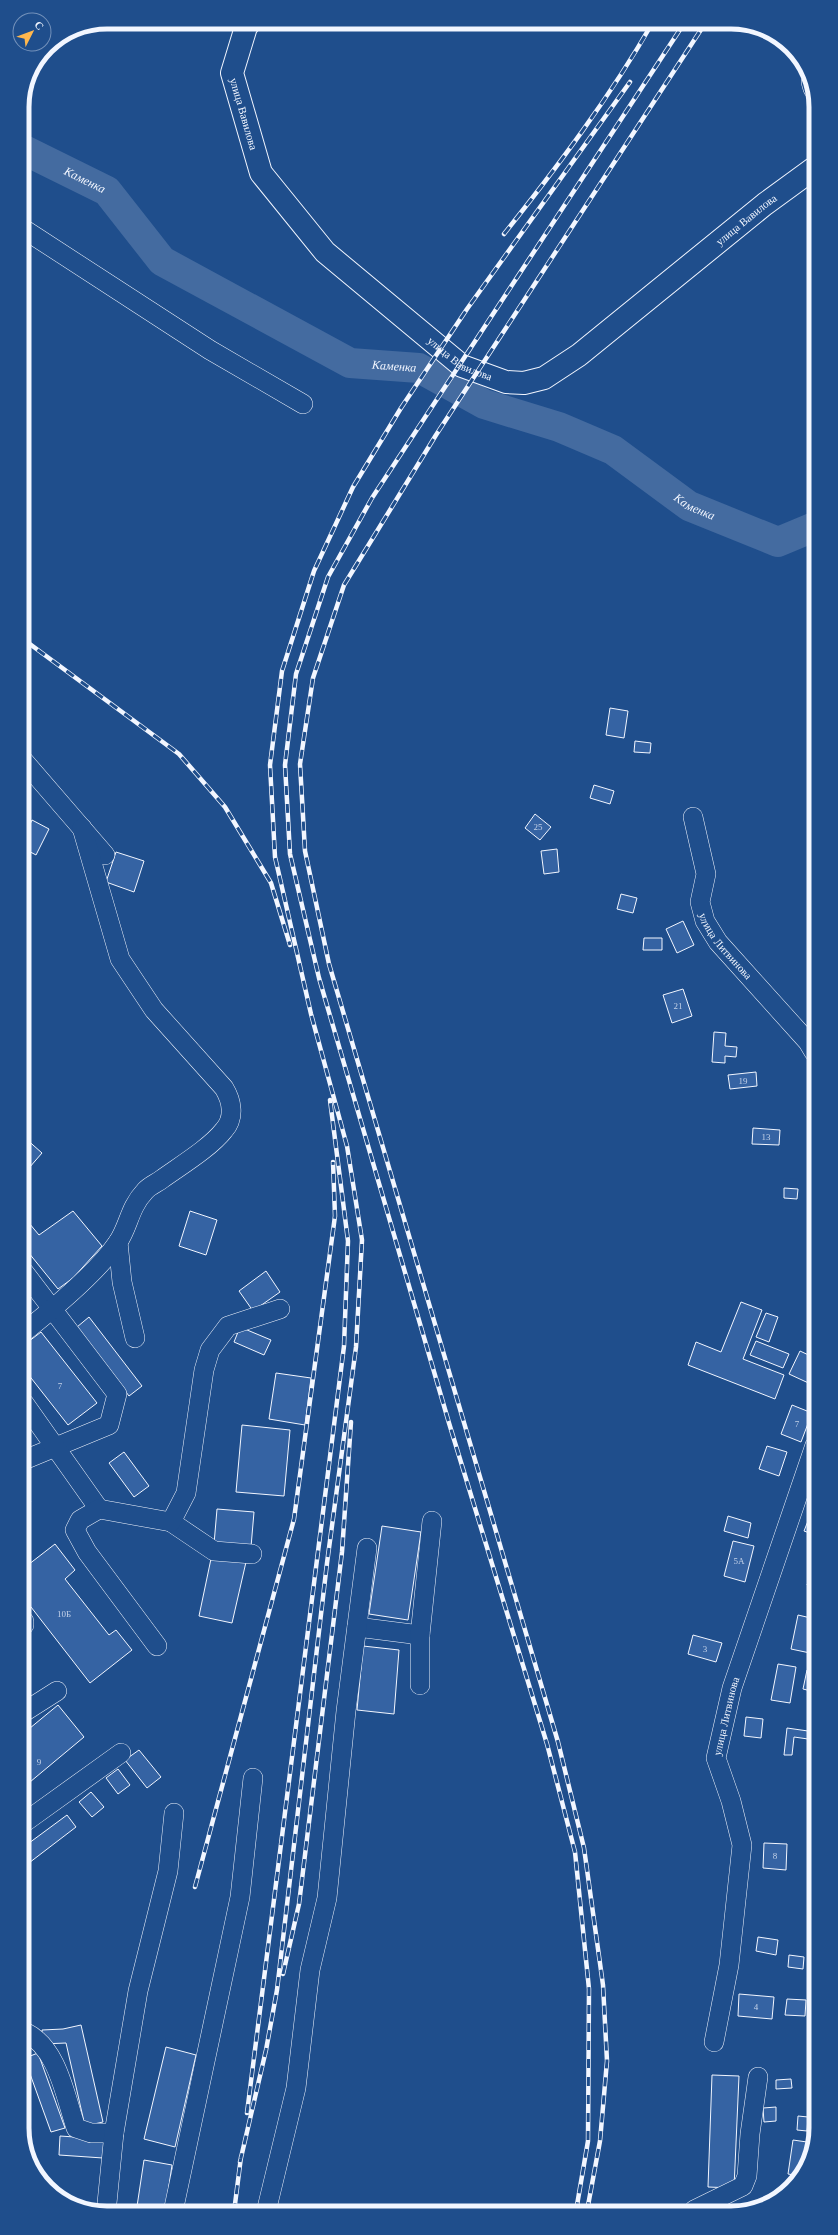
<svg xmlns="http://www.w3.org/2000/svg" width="838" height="2235" font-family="Georgia,serif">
<rect width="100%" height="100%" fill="#1f4e8c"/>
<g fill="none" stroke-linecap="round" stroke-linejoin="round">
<!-- river -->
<path stroke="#446ba0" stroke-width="30" id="s1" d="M22 149 107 191 162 261 350 363 419 368 484 404 559 427 613 450 689 506 778 542 814 527"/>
</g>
<!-- building -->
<path fill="#3563a3" stroke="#f2f6ff" d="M610 708 628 711 624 738 606 735Z
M635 741 651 743 650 753 634 752Z
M594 785 614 791 610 804 590 798Z
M535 814 551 827 540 840 525 828Z
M32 820 49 829 36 855 23 848V839Z
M557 849 559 872 544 874 541 851Z
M116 852 144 861 134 892 106 882Z
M621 894 637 898 633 913 617 909Z
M683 921 694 945 677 953 666 929Z
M644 938H662V950H643Z
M683 989 692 1016 672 1023 663 995Z
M714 1032 726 1033 725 1046 737 1047 736 1057 725 1056V1063L712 1062Z
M756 1072 757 1086 730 1089 728 1075Z
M753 1128 780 1130 779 1145 752 1144Z
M24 1137 42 1153 29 1168 24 1163Z
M784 1188 798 1189 797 1199 784 1198Z
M73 1211 102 1246 73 1278 58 1289 24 1247V1217L39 1235Z
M190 1211 217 1220 206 1255 179 1246Z
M266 1271 280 1292 253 1311 239 1291Z
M741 1302 762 1310 743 1359 784 1375 775 1399 688 1365 696 1342 721 1352Z
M766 1313 778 1317 769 1342 756 1337Z
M89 1317 142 1386 129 1396 77 1327Z
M240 1327 271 1340 264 1355 234 1342Z
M41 1332 97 1403 68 1425 24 1369V1345Z
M814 1332H815V1346L809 1344Z
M756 1341 789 1354 783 1368 750 1355Z
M800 1351 815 1358V1386L789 1374Z
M276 1373 311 1378 305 1425 269 1419Z
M792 1405 812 1413 801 1442 781 1434Z
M242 1425 290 1430 284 1496 236 1492Z
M767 1446 787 1452 779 1476 759 1469Z
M124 1452 149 1486 134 1497 109 1463Z
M24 1494 31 1502 24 1508Z
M217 1509 254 1512 251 1547 214 1544Z
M728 1516 751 1523 748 1538 724 1531Z
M810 1516 815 1518V1535L804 1531Z
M382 1526 421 1532 408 1620 369 1614Z
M733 1541 754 1546 745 1582 724 1576Z
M55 1544 75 1570 65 1579 109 1635 116 1630 132 1650 90 1683 24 1598V1568Z
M212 1554 246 1562 232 1623 199 1616Z
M815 1562V1587L807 1585Z
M798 1615 815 1619V1630L810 1653 791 1649Z
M693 1635 722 1643 716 1662 688 1654Z
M363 1646 399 1650 394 1714 357 1710Z
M778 1664 796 1667 790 1703 771 1700Z
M807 1670 815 1672V1692L803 1689Z
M58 1705 84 1737 24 1787V1733Z
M746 1717 763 1719 761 1738 744 1736Z
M787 1728 815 1732V1740L794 1737 792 1755H784Z
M139 1750 161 1777 147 1788 125 1760Z
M118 1769 130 1785 118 1794 106 1778Z
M91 1792 104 1807 92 1817 79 1802Z
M67 1815 76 1827 25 1866V1846Z
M764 1843 787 1844 786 1870 763 1868Z
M758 1937 778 1940 776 1955 756 1951Z
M789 1955 804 1957 803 1969 788 1967Z
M739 1994 774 1997 772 2019 738 2016Z
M787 1999 806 2000 805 2016 785 2015Z
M81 2025 103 2122 85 2126 66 2043 42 2044V2030L63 2029Z
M166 2047 196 2055 175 2147 144 2139Z
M38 2053 65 2128 51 2132 25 2060V2058Z
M712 2075 739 2076 734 2188 708 2187Z
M791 2079 792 2088 776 2089V2080Z
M776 2107V2121L764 2122 763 2108Z
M798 2116 808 2117 807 2131 797 2130Z
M60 2136 104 2139 103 2158 59 2155Z
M793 2140 807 2142 800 2176 788 2174Z
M144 2160 172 2165 165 2213H136Z"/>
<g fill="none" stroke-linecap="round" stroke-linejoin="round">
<!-- minor casing -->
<g stroke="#f2f6ff" stroke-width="20">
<g id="minor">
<path d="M811 82 813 89"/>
<path d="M22 228 210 350 303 404"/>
<path d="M23 760 105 855"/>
<path id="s2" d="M693 817 706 874 700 902 705 921 718 942 808 1042 814 1052"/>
<path d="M118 1242 122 1282 135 1338"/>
<path d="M24 1272 117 1394 109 1425 24 1460"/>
<path d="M24 1332C53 1309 97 1273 118 1242 129 1226 129 1208 145 1191 149 1186 157 1183 162 1179 180 1166 210 1148 224 1130 235 1118 232 1101 224 1088L154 1010 120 959 82 828"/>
<path d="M24 1403 99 1509"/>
<path d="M171 1522 214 1551 252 1554"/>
<path d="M24 1621V1625"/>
<path d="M357 1627 420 1635"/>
<path d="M157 1646 87 1552 75 1530 80 1520 99 1509 171 1522 186 1493 204 1370 210 1350 228 1326 280 1309"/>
<path d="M420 1685V1635L432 1521"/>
<path d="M24 1712 57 1691"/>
<path d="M25 1822 121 1753"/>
<path d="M25 2032C58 2048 65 2096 76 2128L91 2133H114"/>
<path id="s3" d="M714 2042 729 1965 742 1845 731 1801 716 1758 732 1688 815 1445"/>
<path d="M694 2210 743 2186 747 2176 750 2134 758 2077"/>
<path d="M173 2212 240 1897 253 1778"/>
<path d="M266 2212 296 2088 310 1970 327 1898 346 1711 367 1548"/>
<path d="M106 2213 114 2133 138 1991 168 1871 174 1813"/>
</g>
</g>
<!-- major casing -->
<g stroke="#f2f6ff" stroke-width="24">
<g id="major">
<path id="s4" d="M250 22 246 27 232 73 261 173 325 252 462 366 506 382 524 383 544 378 579 355 765 204 813 169"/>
</g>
</g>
<!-- minor -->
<use href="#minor" stroke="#1f4e8c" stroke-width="19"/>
<!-- major -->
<use href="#major" stroke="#1f4e8c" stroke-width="22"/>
<!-- rail casing -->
<g stroke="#f2f6ff" stroke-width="4.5">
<path id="rail" d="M504 234C558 166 610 97 653 22
M23 639 179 754 225 807 271 883 290 945
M195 1887 294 1519 335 1216 333 1162
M283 1974 299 1904 342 1552 351 1422
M247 2113 344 1346 348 1241 330 1100
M240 2162 266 2050 277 1990 327 1563 356 1347 362 1240 347 1146 311 1014 275 857 270 765 282 671 314 571 353 487 401 408 467 309 630 82
M576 2211 588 2141 589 1989 575 1852 547 1744 449 1423 319 978 290 854 285 765 296 674 328 577 372 498 685 22
M587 2211 600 2141 607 2061 603 1985 584 1848 558 1742 329 964 305 851 300 764 313 678 344 585 436 435 706 22
M234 2212 241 2157"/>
</g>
<!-- rail -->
<use href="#rail" stroke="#1f4e8c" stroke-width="3" stroke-dasharray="9" stroke-linecap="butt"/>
</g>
<g text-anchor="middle" stroke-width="3" stroke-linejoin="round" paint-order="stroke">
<!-- number labels -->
<g font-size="9" fill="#c3d1e8">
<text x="538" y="830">25</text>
<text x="678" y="1009">21</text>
<text x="743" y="1084">19</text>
<text x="766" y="1140">13</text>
<text x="60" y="1389">7</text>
<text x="797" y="1427">7</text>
<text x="739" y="1564">5А</text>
<text x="64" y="1617">10Б</text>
<text x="705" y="1652">3</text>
<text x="39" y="1765">9</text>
<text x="775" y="1859">8</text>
<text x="756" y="2010">4</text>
</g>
<!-- street labels -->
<g font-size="11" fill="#f2f6ff" stroke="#1f4e8c">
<text dy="4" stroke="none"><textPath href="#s4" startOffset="97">улица Вавилова</textPath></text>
<text dy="4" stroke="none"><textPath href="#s4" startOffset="781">улица Вавилова</textPath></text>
<text dy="4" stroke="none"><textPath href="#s4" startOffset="433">улица Вавилова</textPath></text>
<text dy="4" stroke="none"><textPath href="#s2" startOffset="139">улица Литвинова</textPath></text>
<text dy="4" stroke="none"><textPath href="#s3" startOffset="333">улица Литвинова</textPath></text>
</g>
<!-- water labels -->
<g font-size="12" font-style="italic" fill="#f2f6ff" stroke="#1f4e8c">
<text dy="4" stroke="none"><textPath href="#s1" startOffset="70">Каменка</textPath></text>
<text dy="4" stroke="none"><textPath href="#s1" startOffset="442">Каменка</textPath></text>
<text dy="4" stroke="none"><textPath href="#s1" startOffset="778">Каменка</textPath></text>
</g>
</g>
<!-- crop -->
<path d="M0 0H838V2235H0ZM107 29H731A78 78 0 0 1 809 107V2128A78 78 0 0 1 731 2206H107A78 78 0 0 1 29 2128V107A78 78 0 0 1 107 29Z" fill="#1f4e8c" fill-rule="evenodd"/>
<path fill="none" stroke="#f2f6ff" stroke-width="5" d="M107 29H731A78 78 0 0 1 809 107V2128A78 78 0 0 1 731 2206H107A78 78 0 0 1 29 2128V107A78 78 0 0 1 107 29Z"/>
<!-- north arrow -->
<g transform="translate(32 32) rotate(48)"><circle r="19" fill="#1f4e8c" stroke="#7391ba"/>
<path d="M0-3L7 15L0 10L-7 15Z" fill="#ffb74d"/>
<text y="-6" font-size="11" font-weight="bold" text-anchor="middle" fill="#f2f6ff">С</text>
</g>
</svg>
